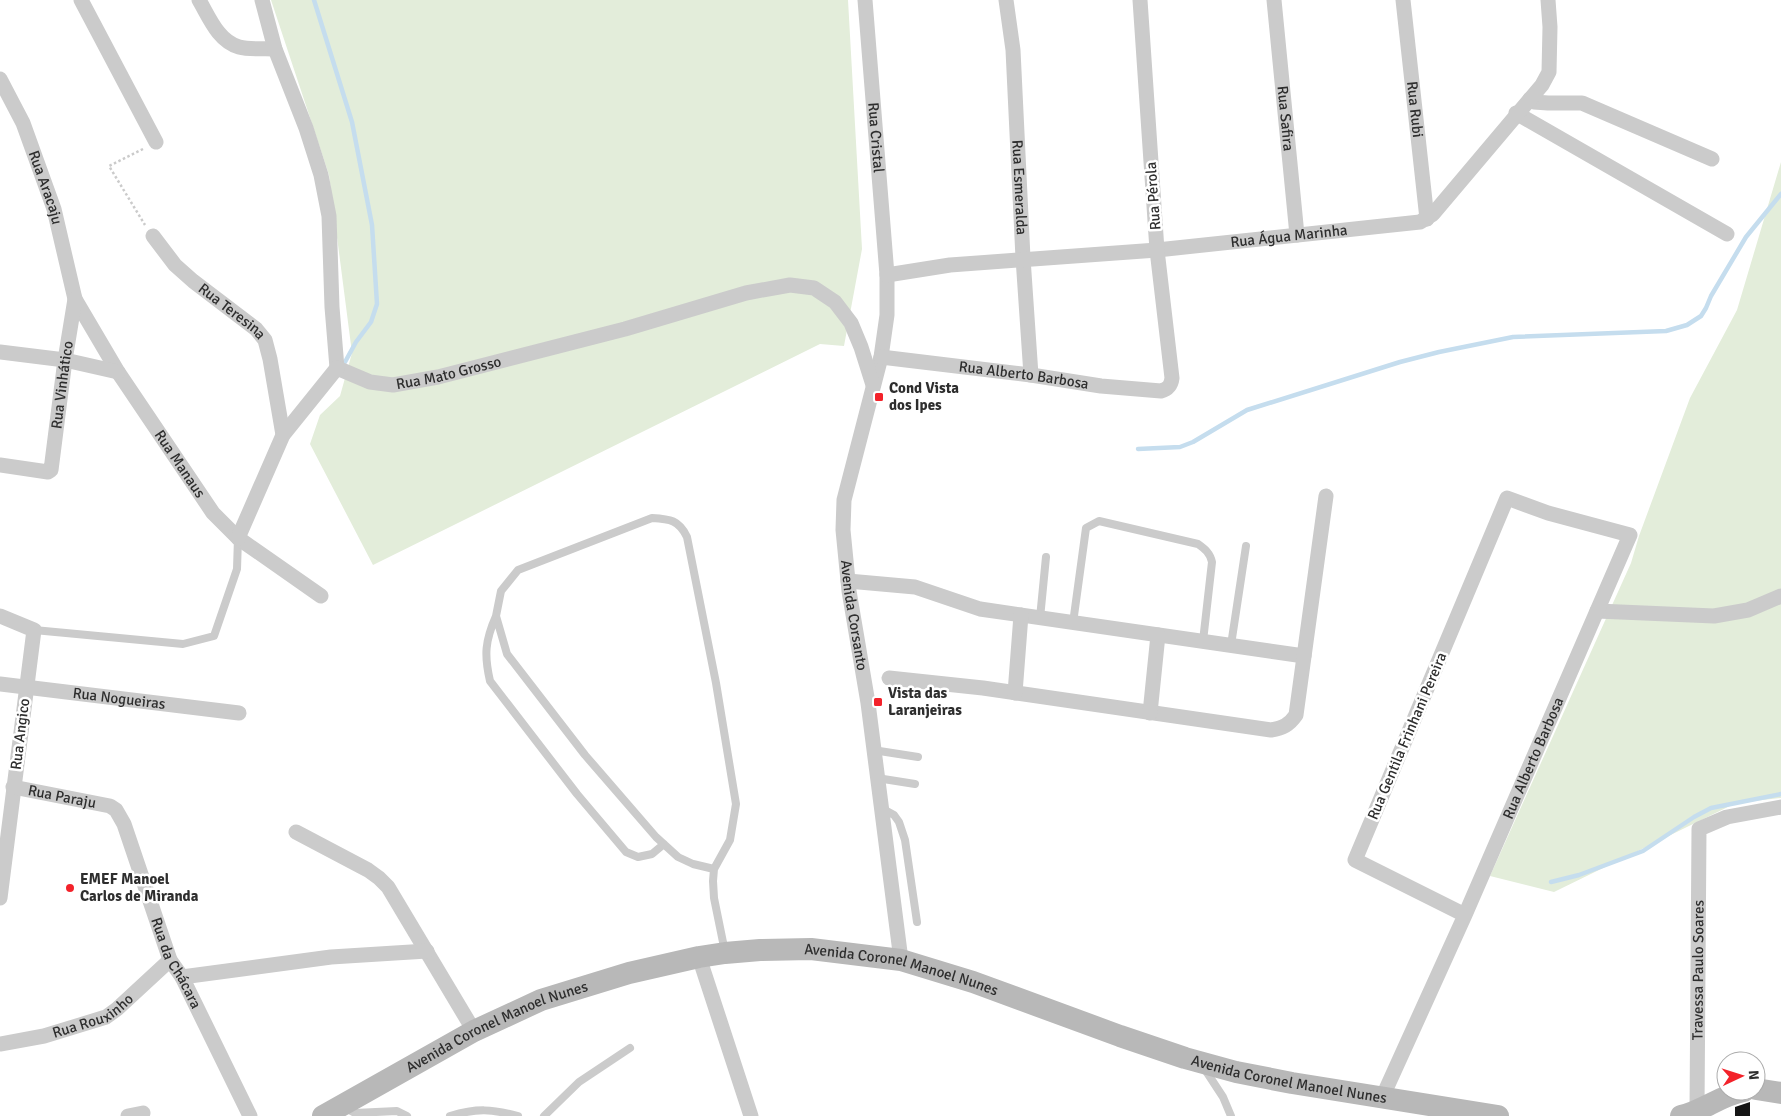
<svg xmlns="http://www.w3.org/2000/svg" width="1781" height="1116" font-family="Signika,sans-serif">
<rect width="100%" height="100%" fill="#fff"/>
<!-- green -->
<path fill="#e3edda" d="M271 0H848L862 249 844 346 820 344 373 565 310 444 320 415 340 396 352 353 329 175Z
M1781 162V798L1736 803 1554 892 1490 876 1631 563 1639 536 1690 398 1737 310Z"/>
<g fill="none" stroke-linecap="round" stroke-linejoin="round">
<!-- stream -->
<path stroke="#c5ddee" stroke-width="4.5" d="M314 0 352 122 372 225 377 304 371 322 356 342 345 362
M1138 449 1180 447 1193 442 1247 410 1400 362 1439 352 1513 337 1666 331 1687 325 1701 316 1706 308 1711 296 1746 237 1781 194
M1551 882 1579 875 1643 851 1694 817 1711 808 1781 794"/>
</g>
<!-- building -->
<path fill="#151515" d="M1750 1102V1116H1735V1107Z"/>
<g fill="none" stroke-linecap="round" stroke-linejoin="round">
<!-- path -->
<path stroke="#cbcbcb" stroke-width="2.5" stroke-dasharray="2.5 2.5" stroke-linecap="butt" d="M143 149 109 166 145 225"/>
<!-- lane -->
<path stroke="#cbcbcb" stroke-width="8" d="M496 616C485 641 484 655 490 681L577 794 626 852 638 857 652 854 664 844
M1040 618 1046 557
M1073 623 1086 528 1099 521 1198 544C1205 549 1210 553 1212 562L1203 641
M34 630 183 644 214 636 237 569 238 538
M1231 645 1246 546
M873 750 918 757
M877 778 915 784
M883 809 894 815 899 822 905 840 917 922
M714 869 693 864 678 857 656 837 585 755 507 654 496 616 501 591 518 570 652 518C670 519 679 520 687 537L716 683 736 804 730 840 714 869 713 881 714 898 725 952
M1204 1068 1223 1097 1231 1116
M347 1104 351 1111 355 1113 397 1111 407 1116
M450 1116C477 1108 492 1109 518 1116
M544 1116 579 1082 630 1048"/>
<!-- street -->
<g stroke="#cbcbcb" stroke-width="15">
<path d="M81 0 156 142"/>
<path d="M199 0C209 17 218 41 239 47 250 50 264 48 275 49"/>
<path d="M262 0 275 49 306 128 321 175 329 216 332 307 337 368"/>
<path id="s1" d="M865 0 887 275V315L881 357 844 500 843 530 849 591 868 703 901 960"/>
<path id="s2" d="M1006 0 1013 50 1023 258 1031 375"/>
<path id="s3" d="M1274 0 1297 235"/>
<path id="s4" d="M1403 0 1427 219"/>
<path id="s5" d="M0 79 23 123 54 209 75 299 118 372 213 513 238 538 321 596"/>
<path d="M1530 99 1534 102 1548 103H1582L1712 159"/>
<path d="M1516 113 1727 234"/>
<path id="s6" d="M153 236 175 265 193 281 256 329 265 340 270 359 283 435"/>
<path id="s7" d="M887 275 950 265 1157 250 1420 222 1433 214 1542 85 1549 72 1550 27 1548 0"/>
<path d="M0 352 65 360 118 372"/>
<path id="s8" d="M881 357 1031 375 1101 386 1161 391C1168 389 1171 386 1172 378L1157 250 1140 0"/>
<path id="s9" d="M337 368 370 382 393 385 438 377 625 329 746 293 790 285 814 288 835 302 851 323 861 347 873 385"/>
<path id="s10" d="M0 465 48 472 51 470 65 360 75 299"/>
<path d="M238 538 283 435 337 368"/>
<path d="M848 581 915 587 980 609 1304 656"/>
<path d="M1597 611 1714 616 1748 610 1781 596"/>
<path d="M0 616 34 630 0 898"/>
<path d="M889 678 983 688 1271 730C1283 728 1289 725 1296 715L1326 496"/>
<path id="s11" d="M0 684 239 713"/>
<path d="M1015 693 1021 615"/>
<path d="M1150 713 1158 635"/>
<path id="s12" d="M13 787 110 806 116 810 124 824 170 960 182 977 250 1116"/>
<path d="M296 832 368 870 379 878 388 887 474 1031"/>
<path d="M699 957 751 1116"/>
<path d="M182 977 331 957 427 951"/>
<path id="s13" d="M0 1044 44 1036 106 1017 117 1009 170 960"/>
<path id="s14" d="M1382 1098 1465 915 1630 535 1548 513 1507 498 1355 860 1465 915"/>
<path id="s15" d="M1697 1111 1699 829 1727 817 1781 807"/>
<path d="M128 1116 143 1113"/>
</g>
<!-- secondary -->
<g stroke="#b8b8b8" stroke-width="22">
<path d="M1756 1089 1781 1093"/>
<path id="s16" d="M323 1116 474 1031 541 1000 629 973 699 957 725 953 760 950 811 949 901 960 973 982 1120 1036 1185 1058 1236 1072 1292 1083 1498 1116"/>
<path d="M1681 1116C1703 1111 1721 1095 1744 1091"/>
</g>
</g>
<!-- markers -->
<g fill="#f3222a" stroke="#fff" stroke-width="2">
<rect x="874" y="392" width="10" height="10" rx="2.5"/>
<rect x="873" y="697" width="10" height="10" rx="2.5"/>
<circle cx="70" cy="888" r="5"/>
</g>
<g text-anchor="middle" stroke-width="5" stroke-linejoin="round" paint-order="stroke">
<!-- street labels -->
<g font-size="15" fill="#2e2e2e" stroke="#fff">
<text dy="5" stroke="none"><textPath href="#s4" startOffset="110">Rua Rubi</textPath></text>
<text dy="5" stroke="none"><textPath href="#s3" startOffset="119">Rua Safira</textPath></text>
<text dy="5" stroke="none"><textPath href="#s1" startOffset="138">Rua Cristal</textPath></text>
<text dy="5" stroke="none"><textPath href="#s5" startOffset="118">Rua Aracaju</textPath></text>
<text dy="5" stroke="none"><textPath href="#s2" startOffset="188">Rua Esmeralda</textPath></text>
<text transform="translate(1153 196) rotate(-94)" y="5">Rua Pérola</text>
<text dy="5" stroke="none"><textPath href="#s7" startOffset="404">Rua Água Marinha</textPath></text>
<text dy="5" stroke="none"><textPath href="#s6" startOffset="110">Rua Teresina</textPath></text>
<text dy="5" stroke="none"><textPath href="#s9" startOffset="116">Rua Mato Grosso</textPath></text>
<text dy="5" stroke="none"><textPath href="#s8" startOffset="144">Rua Alberto Barbosa</textPath></text>
<text dy="5" stroke="none"><textPath href="#s10" startOffset="138">Rua Vinhático</textPath></text>
<text dy="5" stroke="none"><textPath href="#s5" startOffset="429">Rua Manaus</textPath></text>
<text dy="5" stroke="none"><textPath href="#s1" startOffset="622">Avenida Corsanto</textPath></text>
<text dy="5" stroke="none"><textPath href="#s11" startOffset="120">Rua Nogueiras</textPath></text>
<text transform="translate(20 734) rotate(-83)" y="5">Rua Angico</text>
<text transform="translate(1407 736) rotate(-67)" y="5">Rua Gentila Frinhani Pereira</text>
<text dy="5" stroke="none"><textPath href="#s14" startOffset="372">Rua Alberto Barbosa</textPath></text>
<text dy="5" stroke="none"><textPath href="#s12" startOffset="50">Rua Paraju</textPath></text>
<text dy="5" stroke="none"><textPath href="#s12" startOffset="271">Rua da Chácara</textPath></text>
<text dy="5" stroke="none"><textPath href="#s15" startOffset="141">Travessa Paulo Soares</textPath></text>
<text dy="5" stroke="none"><textPath href="#s16" startOffset="616">Avenida Coronel Manoel Nunes</textPath></text>
<text dy="5" stroke="none"><textPath href="#s13" startOffset="98">Rua Rouxinho</textPath></text>
<text dy="5" stroke="none"><textPath href="#s16" startOffset="196">Avenida Coronel Manoel Nunes</textPath></text>
<text dy="5" stroke="none"><textPath href="#s16" startOffset="1021">Avenida Coronel Manoel Nunes</textPath></text>
</g>
<!-- poi labels -->
<g font-size="15" font-weight="bold" fill="#2e2e2e" stroke="#fff" text-anchor="start">
<text x="889" y="393">Cond Vista<tspan x="889" dy="17">dos Ipes</tspan></text>
<text x="888" y="698">Vista das<tspan x="888" dy="17">Laranjeiras</tspan></text>
<text x="80" y="884">EMEF Manoel<tspan x="80" dy="17">Carlos de Miranda</tspan></text>
</g>
</g>
<!-- north arrow -->
<g transform="translate(1741 1076) rotate(86)"><circle r="24" fill="#ffffff" stroke="#ababab"/>
<path d="M0-4L9 19L0 12L-9 19Z" fill="#f3222a"/>
<text y="-8" font-size="14" font-weight="bold" text-anchor="middle" fill="#2e2e2e">N</text>
</g>
</svg>
